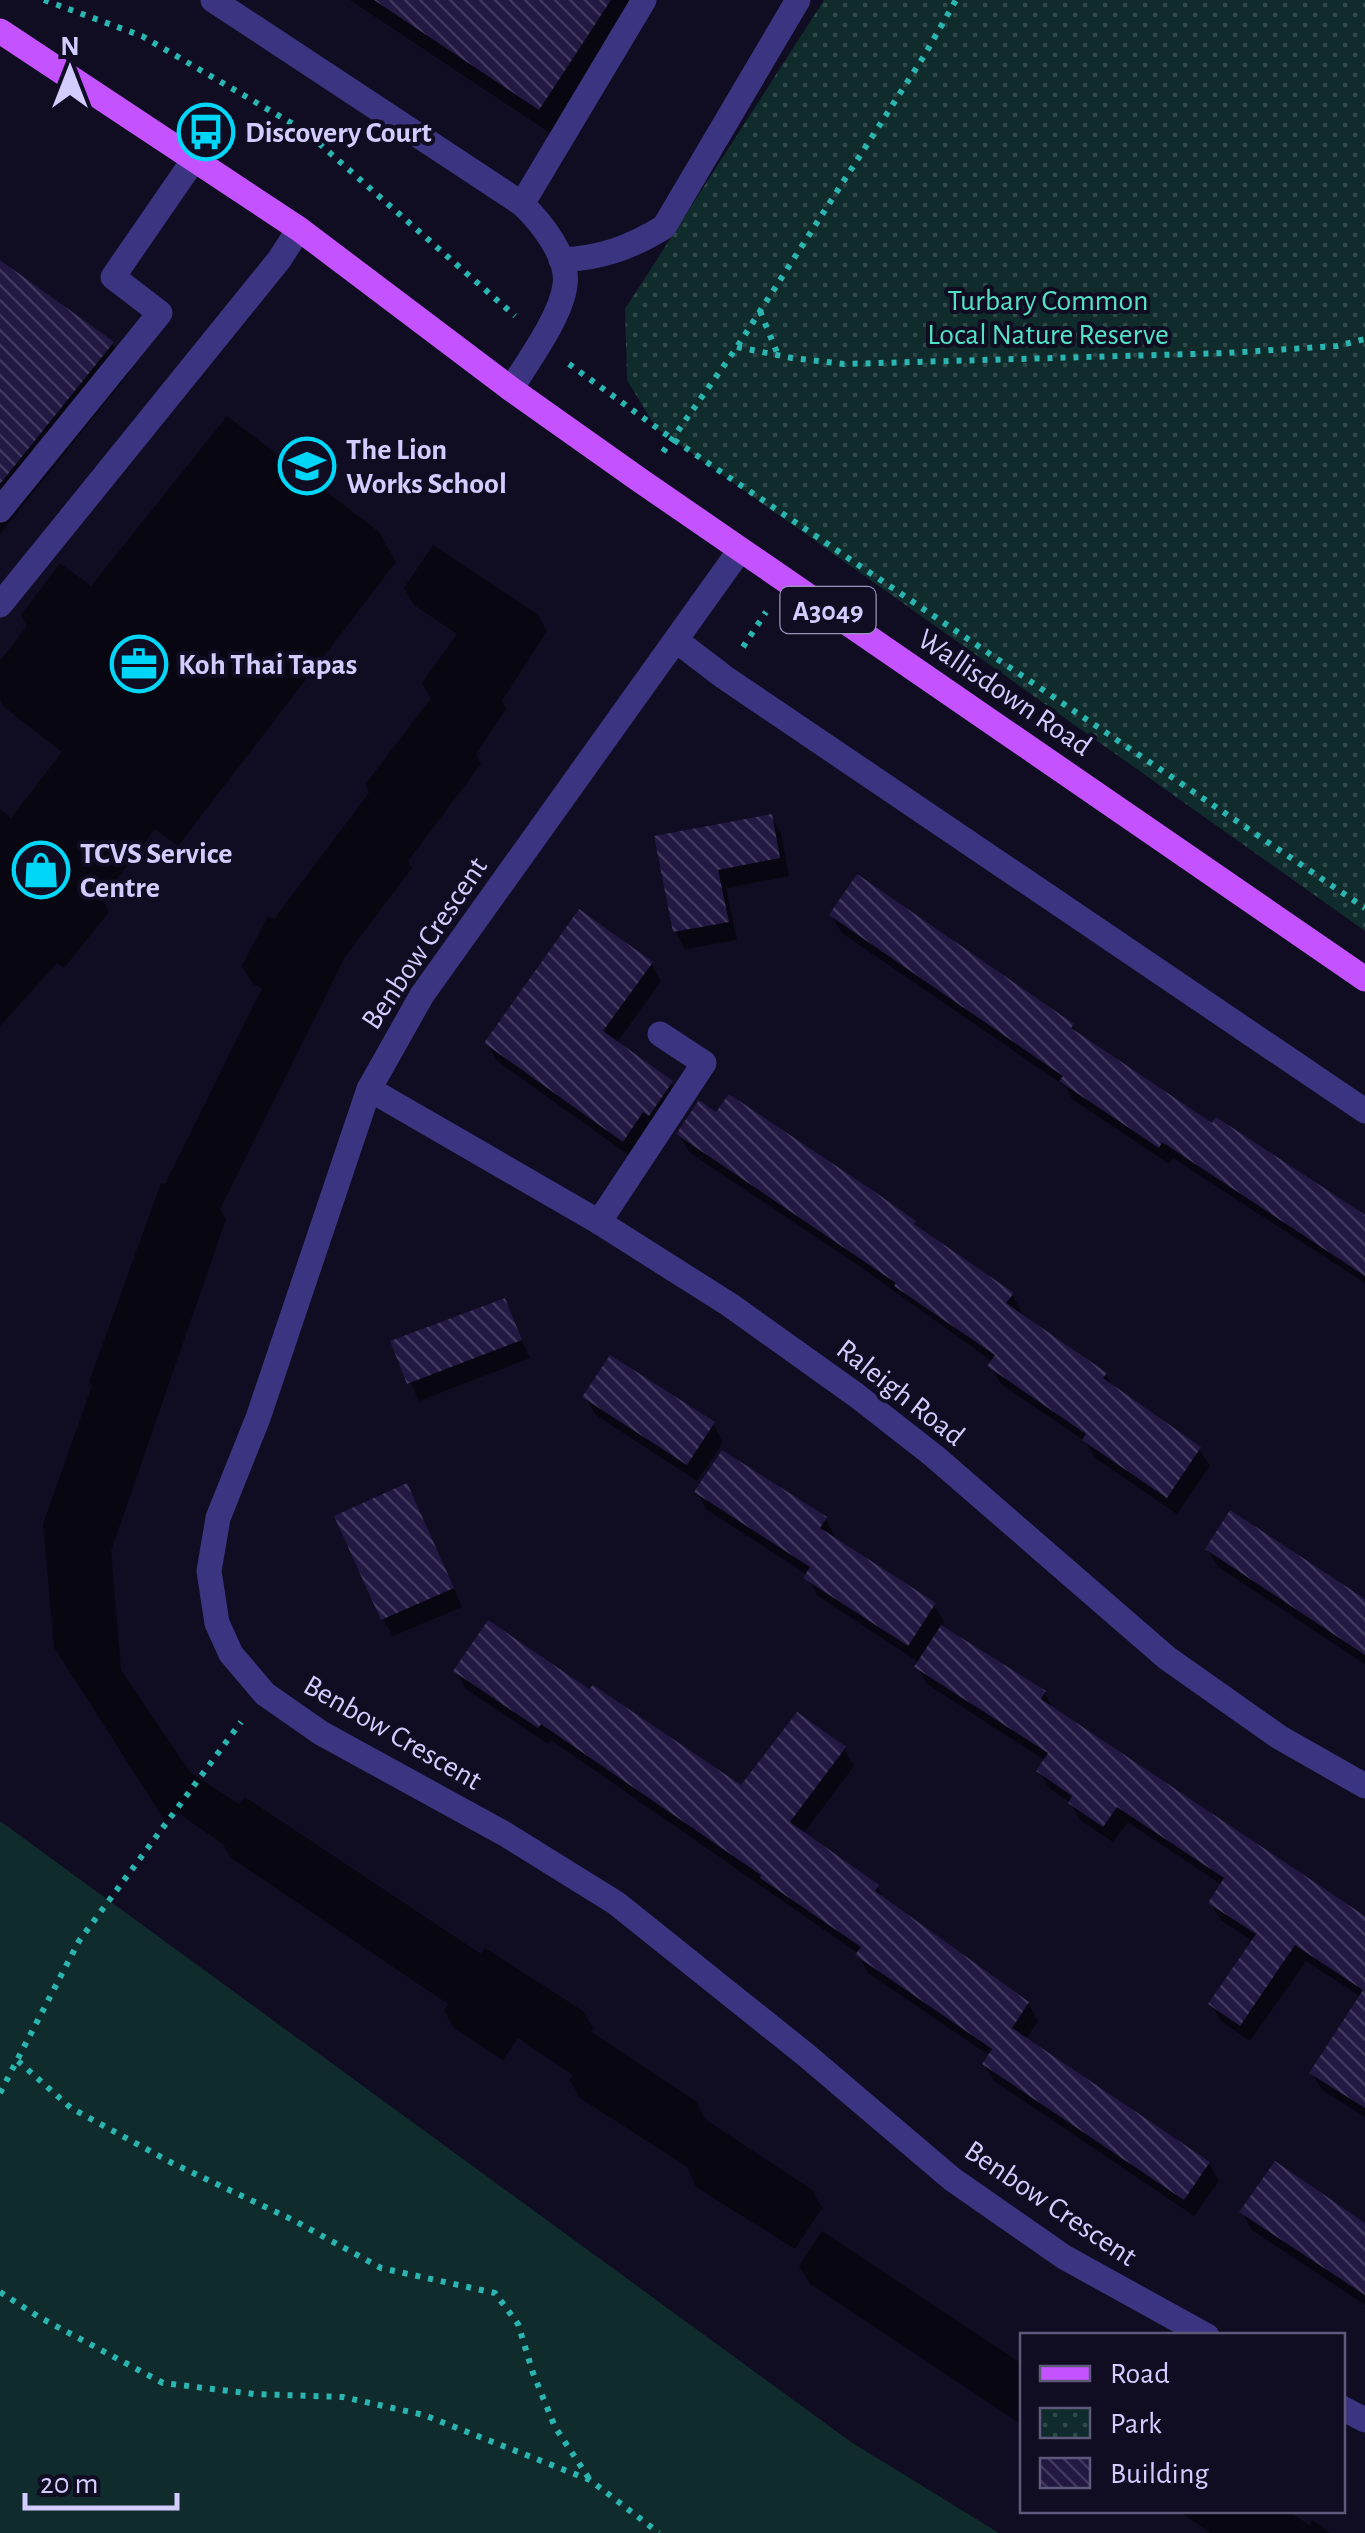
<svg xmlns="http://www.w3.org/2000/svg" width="1365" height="2533" font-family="'Alegreya Sans',sans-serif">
<defs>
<pattern id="park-dots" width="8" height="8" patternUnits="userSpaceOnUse" patternTransform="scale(2.5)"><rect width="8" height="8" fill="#0f2b2b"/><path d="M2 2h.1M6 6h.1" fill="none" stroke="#31494b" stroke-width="1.8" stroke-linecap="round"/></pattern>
<pattern id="building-back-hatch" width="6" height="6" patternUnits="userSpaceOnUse" patternTransform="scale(2.5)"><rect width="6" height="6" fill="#221842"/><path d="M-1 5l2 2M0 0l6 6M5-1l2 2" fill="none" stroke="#41385e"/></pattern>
</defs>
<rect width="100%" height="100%" fill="#100c21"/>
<!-- grass -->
<path fill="#0f2b2b" d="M0 1821 851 2442 999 2533H0Z"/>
<!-- park -->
<path fill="url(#park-dots)" d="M824 0H1365V931L656 428 627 380 625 309Z"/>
<!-- shadow -->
<path fill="#0007" d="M350 0H646L556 137Z
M0 263 112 343 129 373 0 534Z
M227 416 379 532 396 562 178 846 155 829 102 898 109 912 64 968 57 963 0 1026V809L11 818 62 752 4 707 0 700V661L27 626 21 615 60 563 91 586Z
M433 545 537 614 547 631 502 701 506 709 476 754 481 764 408 861 412 868 345 957 220 1209 226 1219 111 1551 121 1670 190 1772 239 1804 245 1797 481 1954 485 1948 583 2011 593 2028 591 2032 696 2101 705 2119 812 2190 822 2208 795 2249 696 2187 687 2167 580 2098 570 2080 573 2075 518 2038 503 2060 454 2028 444 2011 448 2004 231 1858 223 1844 178 1813 165 1821 54 1647 43 1524 92 1386 89 1382 161 1183 165 1184 262 988 253 984 242 966 268 916 274 919 369 793 365 785 431 698 422 683 457 634 414 605 404 588Z
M771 816 781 834 789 876 726 888 737 940 685 949 675 931 657 838Z
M831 915 1072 1025 1079 1038 1212 1127 1365 1218V1283L1173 1158 1169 1164 1072 1099 1065 1086 842 933Z
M651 964 661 981 616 1044 671 1083 681 1100 633 1158 497 1061 487 1043Z
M679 1135 914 1223 918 1230 1012 1294 1022 1312 1020 1315 1105 1374 1114 1389 1199 1449 1210 1466 1177 1514 1095 1458 1086 1442 1001 1384 990 1366 993 1362 852 1261 689 1152Z
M504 1301 530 1358 419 1401 393 1343Z
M585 1397 713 1424 723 1442 697 1481 596 1415Z
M697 1492 825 1519 835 1536 833 1540 934 1605 944 1622 941 1627 1044 1693 1055 1711 1348 1908 1350 1906 1365 1915V2117L1322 2090 1312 2073 1360 1996 1306 1961 1250 2041 1221 2021 1211 2004 1254 1942 1221 1920 1211 1903 1222 1885 1128 1822 1113 1842 1080 1820 1071 1803 1049 1788 1039 1771 1046 1761 927 1684 917 1667 920 1663 817 1595 808 1575 707 1510Z
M416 1504 462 1607 393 1636 383 1618Z
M1207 1549 1365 1603V1664L1218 1567Z
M456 1671 590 1693 742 1789 844 1749 854 1766 803 1834 877 1887 885 1902 1028 2003 1038 2021 1025 2040 1209 2164 1219 2181 1194 2216 994 2081 984 2064 990 2056 868 1973 859 1954 551 1740 548 1744 466 1689Z
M1242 2212 1365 2224V2305L1252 2230Z
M822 2231 1022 2364V2425L810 2284 799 2266Z
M1176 2510H1287L1309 2525 1312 2520 1331 2533H1211Z"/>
<!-- building -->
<path fill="url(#building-back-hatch)" d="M374 0H611L539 110Z
M0 260 114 342 0 484Z
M772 814 780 858 718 870 729 922 673 932 654 836Z
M857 874 1074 1024 1071 1028 1212 1123 1216 1117 1365 1215V1276L1162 1142 1159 1148 1059 1081 1063 1076 829 915Z
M579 909 653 962 603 1031 673 1081 649 1116 643 1112 623 1142 484 1043Z
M729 1094 875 1192 916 1221 914 1224 1014 1293 1006 1303 1107 1373 1103 1378 1201 1447 1167 1498 1082 1440 1086 1434 987 1366 995 1355 894 1286 896 1283 676 1134 699 1100 716 1112Z
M505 1298 522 1340 407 1384 390 1341Z
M610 1355 715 1422 687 1465 582 1397Z
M722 1450 827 1517 820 1528 936 1603 908 1646 803 1578 810 1567 694 1492Z
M407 1483 454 1588 381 1620 334 1516Z
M1230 1510 1365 1599V1655L1205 1549Z
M488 1620 589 1689 593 1685 741 1785 797 1712 846 1747 790 1822 879 1885 875 1891 1029 2002 1012 2028 1210 2162 1184 2200 982 2064 992 2049 855 1955 861 1947 760 1878 761 1875 541 1724 538 1728 453 1671Z
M941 1625 1046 1691 1041 1699 1365 1916V2108L1309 2073 1363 1990 1295 1945 1240 2026 1208 2004 1256 1934 1208 1903 1224 1878 1117 1807 1103 1827 1068 1803 1072 1796 1036 1771 1048 1753 914 1667Z
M1275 2161 1365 2223V2295L1239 2212Z"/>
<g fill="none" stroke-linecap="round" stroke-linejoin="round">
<!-- path -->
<path stroke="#2ab5b1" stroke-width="6" stroke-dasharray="5 8" stroke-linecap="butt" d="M44 0 142 36 305 131 515 316
M760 311 778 355
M737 347 792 358 844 364 1226 353 1337 346 1365 339
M569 364 671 438 1365 908
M663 452 737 347 924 56 956 0
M743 647 766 612
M18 2061 71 2108 172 2163 293 2220 381 2268 495 2293 518 2324 533 2373 555 2427 590 2480
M0 2093 79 1941 241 1722
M0 2292 39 2317 163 2383 254 2394 343 2397 424 2415 590 2480 659 2533"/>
<!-- lane -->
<path stroke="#3b3581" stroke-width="25" d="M522 204 644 0
M561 260C601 258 630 248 664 227L798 0
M0 510 160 313 113 277 195 158
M0 605 279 260 299 229
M599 1222 704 1063 660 1034"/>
<!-- street -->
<path stroke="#3b3581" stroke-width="25" d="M213 0 522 204C541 222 569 257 565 285 561 317 528 361 511 389
M740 550 422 995 369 1089 258 1418 218 1518 209 1571 217 1623 231 1654 265 1694 321 1733 505 1834 616 1903 806 2055 952 2179 1064 2257 1207 2336
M677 641 724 677 1365 1111
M369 1089 599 1222 730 1305 856 1395 934 1456 1167 1658 1279 1737 1365 1786
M1342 2408 1365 2420"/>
<!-- primary -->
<path stroke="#c453ff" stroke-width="25" d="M0 31 299 229 511 389 641 481 1365 979"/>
</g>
<!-- icons -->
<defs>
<g id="bus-ring" transform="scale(2.875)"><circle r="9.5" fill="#100c21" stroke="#00d6f7" stroke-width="1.5"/><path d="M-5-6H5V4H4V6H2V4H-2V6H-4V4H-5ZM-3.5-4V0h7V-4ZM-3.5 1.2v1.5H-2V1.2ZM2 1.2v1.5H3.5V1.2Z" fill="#00d6f7"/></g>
<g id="school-ring" transform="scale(2.875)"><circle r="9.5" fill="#100c21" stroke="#00d6f7" stroke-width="1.5"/><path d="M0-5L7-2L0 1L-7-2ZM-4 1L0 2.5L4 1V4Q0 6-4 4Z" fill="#00d6f7"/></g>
<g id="office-ring" transform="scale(2.875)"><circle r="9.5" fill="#100c21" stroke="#00d6f7" stroke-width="1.5"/><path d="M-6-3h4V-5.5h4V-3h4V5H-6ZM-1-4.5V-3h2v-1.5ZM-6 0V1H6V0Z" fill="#00d6f7"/></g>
<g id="shop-ring" transform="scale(2.875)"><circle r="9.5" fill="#100c21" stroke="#00d6f7" stroke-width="1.5"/><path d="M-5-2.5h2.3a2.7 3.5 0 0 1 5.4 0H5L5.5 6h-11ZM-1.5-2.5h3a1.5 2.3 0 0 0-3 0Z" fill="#00d6f7"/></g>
</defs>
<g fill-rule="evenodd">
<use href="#bus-ring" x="206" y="132"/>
<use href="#school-ring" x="307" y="466"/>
<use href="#office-ring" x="139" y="664"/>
<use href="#shop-ring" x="41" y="870"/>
</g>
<g text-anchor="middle" stroke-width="8" stroke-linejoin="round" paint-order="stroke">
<!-- shield labels -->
<rect fill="#100c21" stroke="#9892bc" stroke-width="2.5" x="780.5" y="587" width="95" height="46" rx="8"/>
<g font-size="28" font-weight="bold" fill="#d3ccff">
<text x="828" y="620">A3049</text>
</g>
<!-- poi labels -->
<g font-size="30" font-weight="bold" fill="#d3ccff" stroke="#100c21" text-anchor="start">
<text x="245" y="142">Discovery Court</text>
<text x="346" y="459">The Lion<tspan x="346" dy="34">Works School</tspan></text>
<text x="178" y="674">Koh Thai Tapas</text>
<text x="80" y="863">TCVS Service<tspan x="80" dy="34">Centre</tspan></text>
</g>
<!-- park labels -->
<g font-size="30" fill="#54e2c4" stroke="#100c21">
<text x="1048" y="310">Turbary Common<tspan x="1048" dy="34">Local Nature Reserve</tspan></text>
</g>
<!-- street labels -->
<g font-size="30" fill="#d3ccff" stroke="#100c21">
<text transform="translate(1005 692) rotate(34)" y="10">Wallisdown Road</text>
<text transform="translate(424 943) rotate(-56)" y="10">Benbow Crescent</text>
<text transform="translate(901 1392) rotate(38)" y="10">Raleigh Road</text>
<text transform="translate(393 1732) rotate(30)" y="10">Benbow Crescent</text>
<text transform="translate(1051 2203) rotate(34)" y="10">Benbow Crescent</text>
</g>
</g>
<!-- legend -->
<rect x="1020" y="2333" width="325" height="180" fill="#100c21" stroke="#5e597a" stroke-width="2.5"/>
<rect x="1040" y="2366" width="50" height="15" fill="#c453ff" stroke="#5e597a" stroke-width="2.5"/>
<text x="1110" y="2383" font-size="30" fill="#d3ccff">Road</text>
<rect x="1040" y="2408" width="50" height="30" fill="url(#park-dots)" stroke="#5e597a" stroke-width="2.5"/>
<text x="1110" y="2433" font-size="30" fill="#d3ccff">Park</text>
<rect x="1040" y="2458" width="50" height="30" fill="url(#building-back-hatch)" stroke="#5e597a" stroke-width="2.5"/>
<text x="1110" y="2483" font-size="30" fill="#d3ccff">Building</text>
<!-- north arrow -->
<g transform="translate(70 70)" stroke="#100c21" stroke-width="8" paint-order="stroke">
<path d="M0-8L18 38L0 25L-18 38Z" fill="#d3ccff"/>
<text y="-15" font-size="28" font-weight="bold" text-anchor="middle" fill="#d3ccff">N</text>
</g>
<!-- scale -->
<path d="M25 2493v15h152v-15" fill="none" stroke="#d3ccff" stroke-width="5"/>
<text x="40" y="2493" font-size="30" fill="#d3ccff" stroke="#100c21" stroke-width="8" paint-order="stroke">20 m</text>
</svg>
